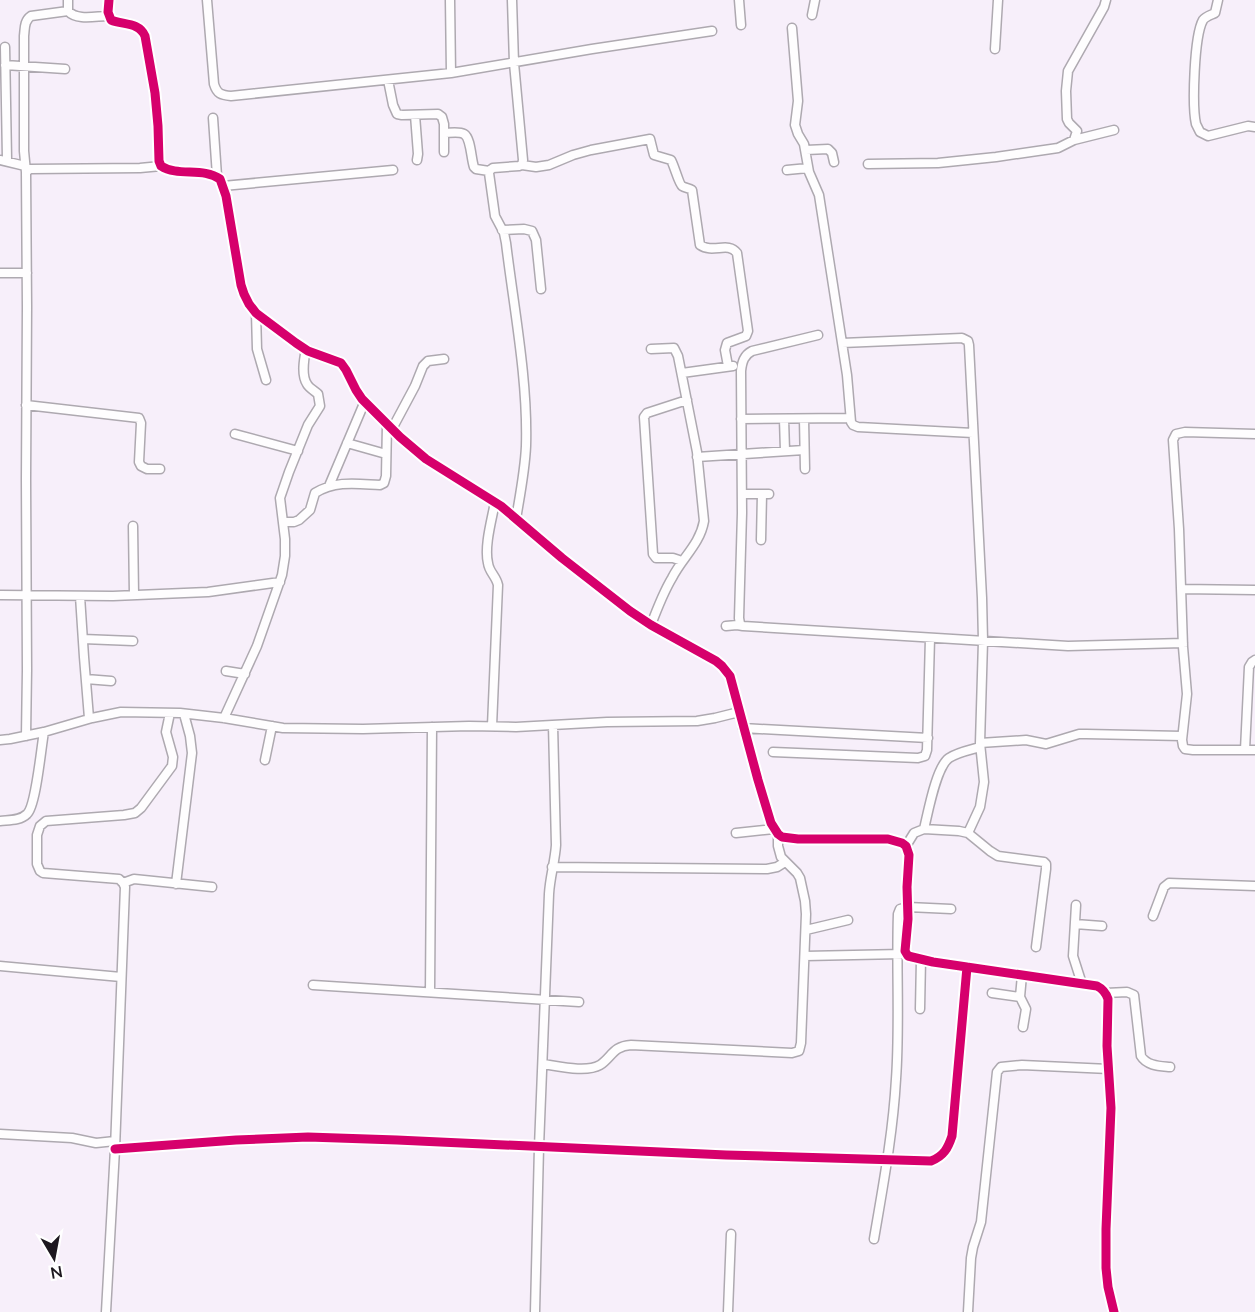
<svg xmlns="http://www.w3.org/2000/svg" width="1255" height="1312" font-family="Mulish,sans-serif">
<rect width="100%" height="100%" fill="#f7effa"/>
<g fill="none" stroke-linecap="round" stroke-linejoin="round">
<!-- minor casing -->
<g stroke="#aea9b0" stroke-width="11">
<path id="minor" d="M68 0V11C77 21 96 16 108 16
M109 0 108 12 111 20C123 25 139 22 145 36L155 93 158 126 159 161 161 166C178 177 203 167 220 179L226 196 241 285 244 294 249 304 256 313 296 343 308 351 341 363 346 370 356 390 362 399 400 437 426 459 501 506 562 558 630 611 651 625 716 661 722 666 730 676 758 780 771 823 778 834 782 837 798 839H888L902 843 906 846 909 855 907 887 908 919 905 951 908 956 933 962 1097 986C1103 989 1106 993 1108 999L1107 1046 1111 1108 1106 1229V1268L1108 1287 1114 1312
M207 0 214 84C217 94 221 95 231 96L451 73 592 49 712 31
M450 0 451 73
M512 0 514 63 523 160 522 165 519 166 493 168 489 171V173L495 216 504 233 506 243C514 309 528 380 526 446 525 470 520 495 516 519
M739 0 741 25
M1218 0 1215 13C1211 15 1206 16 1203 20 1194 36 1192 106 1196 124L1200 132 1208 136 1248 126 1255 127
M812 15 815 0
M792 28 798 101 795 125 798 134 804 144 809 172 819 195 847 375 851 422 853 425 858 427 973 433
M5 47 7 159
M995 49 998 0
M5 65 65 69
M388 80 393 105 397 114 402 115 438 114 442 117 444 124V152
M415 115 418 154 417 160
M213 118 217 176
M444 133C449 133 459 131 464 134 471 138 471 159 474 167L476 169 489 171
M1074 140 1077 131 1069 123 1067 119 1066 91 1068 71 1104 7 1106 0
M806 150 828 149 832 153 834 162
M0 160 25 166
M868 164 938 163 996 157 1058 148 1074 140 1114 130
M522 165 536 167 549 165 573 155 591 150 650 139 654 155 671 160C674 165 679 184 682 186 685 188 689 188 692 190L700 245C713 254 728 241 737 253L748 331 746 336 727 343 725 350 728 366
M787 170 808 168
M26 172 24 151V36C25 28 24 21 31 16L68 11
M223 186 393 170
M502 230 524 229 532 231 536 240 541 289
M0 273H27
M256 313 257 349 266 380
M818 335 752 351C744 355 742 362 741 371L742 513 739 618 740 624 743 626 1068 646 1183 643
M842 343 962 338 968 341 969 345 982 598 983 641 980 743 984 782 980 807 968 833
M682 373 733 366
M26 405 139 418 141 423 139 462 141 466 147 469H160
M741 419 849 418
M784 419 785 451
M804 419 805 469
M392 429 415 386 423 366 428 361 444 359
M235 434 298 451
M1255 434 1185 432 1176 434 1173 440 1179 529 1183 647 1187 694 1182 740 1183 746 1185 749 1193 750H1255
M347 443 386 454
M697 457 804 450
M329 486 365 401
M742 494H769
M283 522H294L299 520 310 510 315 493C336 480 358 484 380 485L384 483 386 476 387 424
M133 526 134 595
M761 540 762 494
M682 561 673 558H656L653 554 644 417 647 413 687 400
M1181 589 1255 590
M0 595 113 596 208 592 280 582
M80 596 84 657 89 718
M651 625C657 609 663 593 672 578 682 558 700 544 704 521L697 452 678 356 674 348 651 349
M726 626 737 625 743 626
M83 639 133 641
M226 671 245 674
M86 679 111 681
M224 718 257 646 282 575 285 556V539L280 498 289 472 308 425 320 406 318 394C315 391 309 388 307 384 301 375 304 359 306 349
M492 726 498 585C496 576 489 572 488 563 484 546 492 519 495 502
M743 728 928 738
M26 736 27 670 26 479 27 307 26 172 30 169 140 168 161 166
M0 740 10 739 44 732 92 718 121 712 180 713 224 718 283 728 363 729 469 726 516 727 607 722 697 721 715 718 739 712
M980 743 1026 740 1046 744 1079 734H1086L1182 736
M1245 750 1249 667 1252 662 1255 660
M773 752 918 758 925 756 927 750 930 638
M265 760 272 726
M0 821C9 820 20 821 27 814 36 806 41 748 44 732
M924 829C928 813 936 767 949 758 958 752 970 750 980 747
M736 833 774 829
M906 846 914 833 924 829 959 831 968 833 990 851 998 856 1044 862 1046 864V869L1036 947
M552 867 767 869 777 867 785 862
M123 883 134 879 212 887
M176 884 192 753 190 736 184 714
M1076 905 1073 956 1082 984
M1153 916 1164 887 1169 883 1255 886
M1075 924 1102 926
M806 930 848 920
M805 956 902 954
M0 966 121 977
M1022 975 1020 997 1026 1009 1023 1027
M313 985 579 1002
M430 992 432 727
M992 993 1020 997
M1106 993 1127 992 1134 995 1141 1056C1147 1066 1160 1066 1170 1067
M920 1009 921 959
M543 1064C558 1066 586 1073 600 1065 612 1057 613 1046 631 1045L792 1053 799 1051 801 1043 806 914 805 901 800 878 797 873 781 857 778 846V834
M0 1134 72 1138 96 1143 115 1141
M115 1149 236 1140 308 1137 397 1140 726 1155 931 1161C944 1156 948 1148 952 1136L967 967
M874 1239C883 1186 893 1133 896 1079 900 1024 896 969 898 914L900 909 908 907 951 909
M106 1312 115 1149 125 887 123 883 119 879 43 873 40 871 37 864V835L40 826 46 821 124 815 135 813 141 808 172 766 173 757 166 732 170 713
M535 1312 539 1147 549 894C550 877 555 861 556 845L553 725
M728 1312 731 1234
M968 1312 971 1258 973 1247 981 1222 997 1072 1001 1067 1022 1065 1109 1069"/>
</g>
<!-- minor -->
<use href="#minor" stroke="#fefdfe" stroke-width="8"/>
<!-- cycleway casing -->
<g stroke="#fff" stroke-width="13">
<path id="cycleway" d="M109 0 108 12 111 20C123 25 139 22 145 36L155 93 158 126 159 161 161 166C178 177 203 167 220 179L226 196 241 285 244 294 249 304 256 313 296 343 308 351 341 363 346 370 356 390 362 399 400 437 426 459 501 506 562 558 630 611 651 625 716 661 722 666 730 676 758 780 771 823 778 834 782 837 798 839H888L902 843 906 846 909 855 907 887 908 919 905 951 908 956 933 962 1097 986C1103 989 1106 993 1108 999L1107 1046 1111 1108 1106 1229V1268L1108 1287 1114 1312
M115 1149 236 1140 308 1137 397 1140 726 1155 931 1161C944 1156 948 1148 952 1136L967 967"/>
</g>
<!-- cycleway -->
<use href="#cycleway" stroke="#d6006c" stroke-width="9"/>
</g>
<!-- north arrow -->
<g transform="translate(54 1258) rotate(170)" stroke="#ffffff" stroke-width="4.5" paint-order="stroke">
<path d="M0-4.5L10 22L0 15L-10 22Z" fill="#1d181f"/>
<text y="-9" font-size="16" font-weight="bold" text-anchor="middle" fill="#1d181f">N</text>
</g>
</svg>
